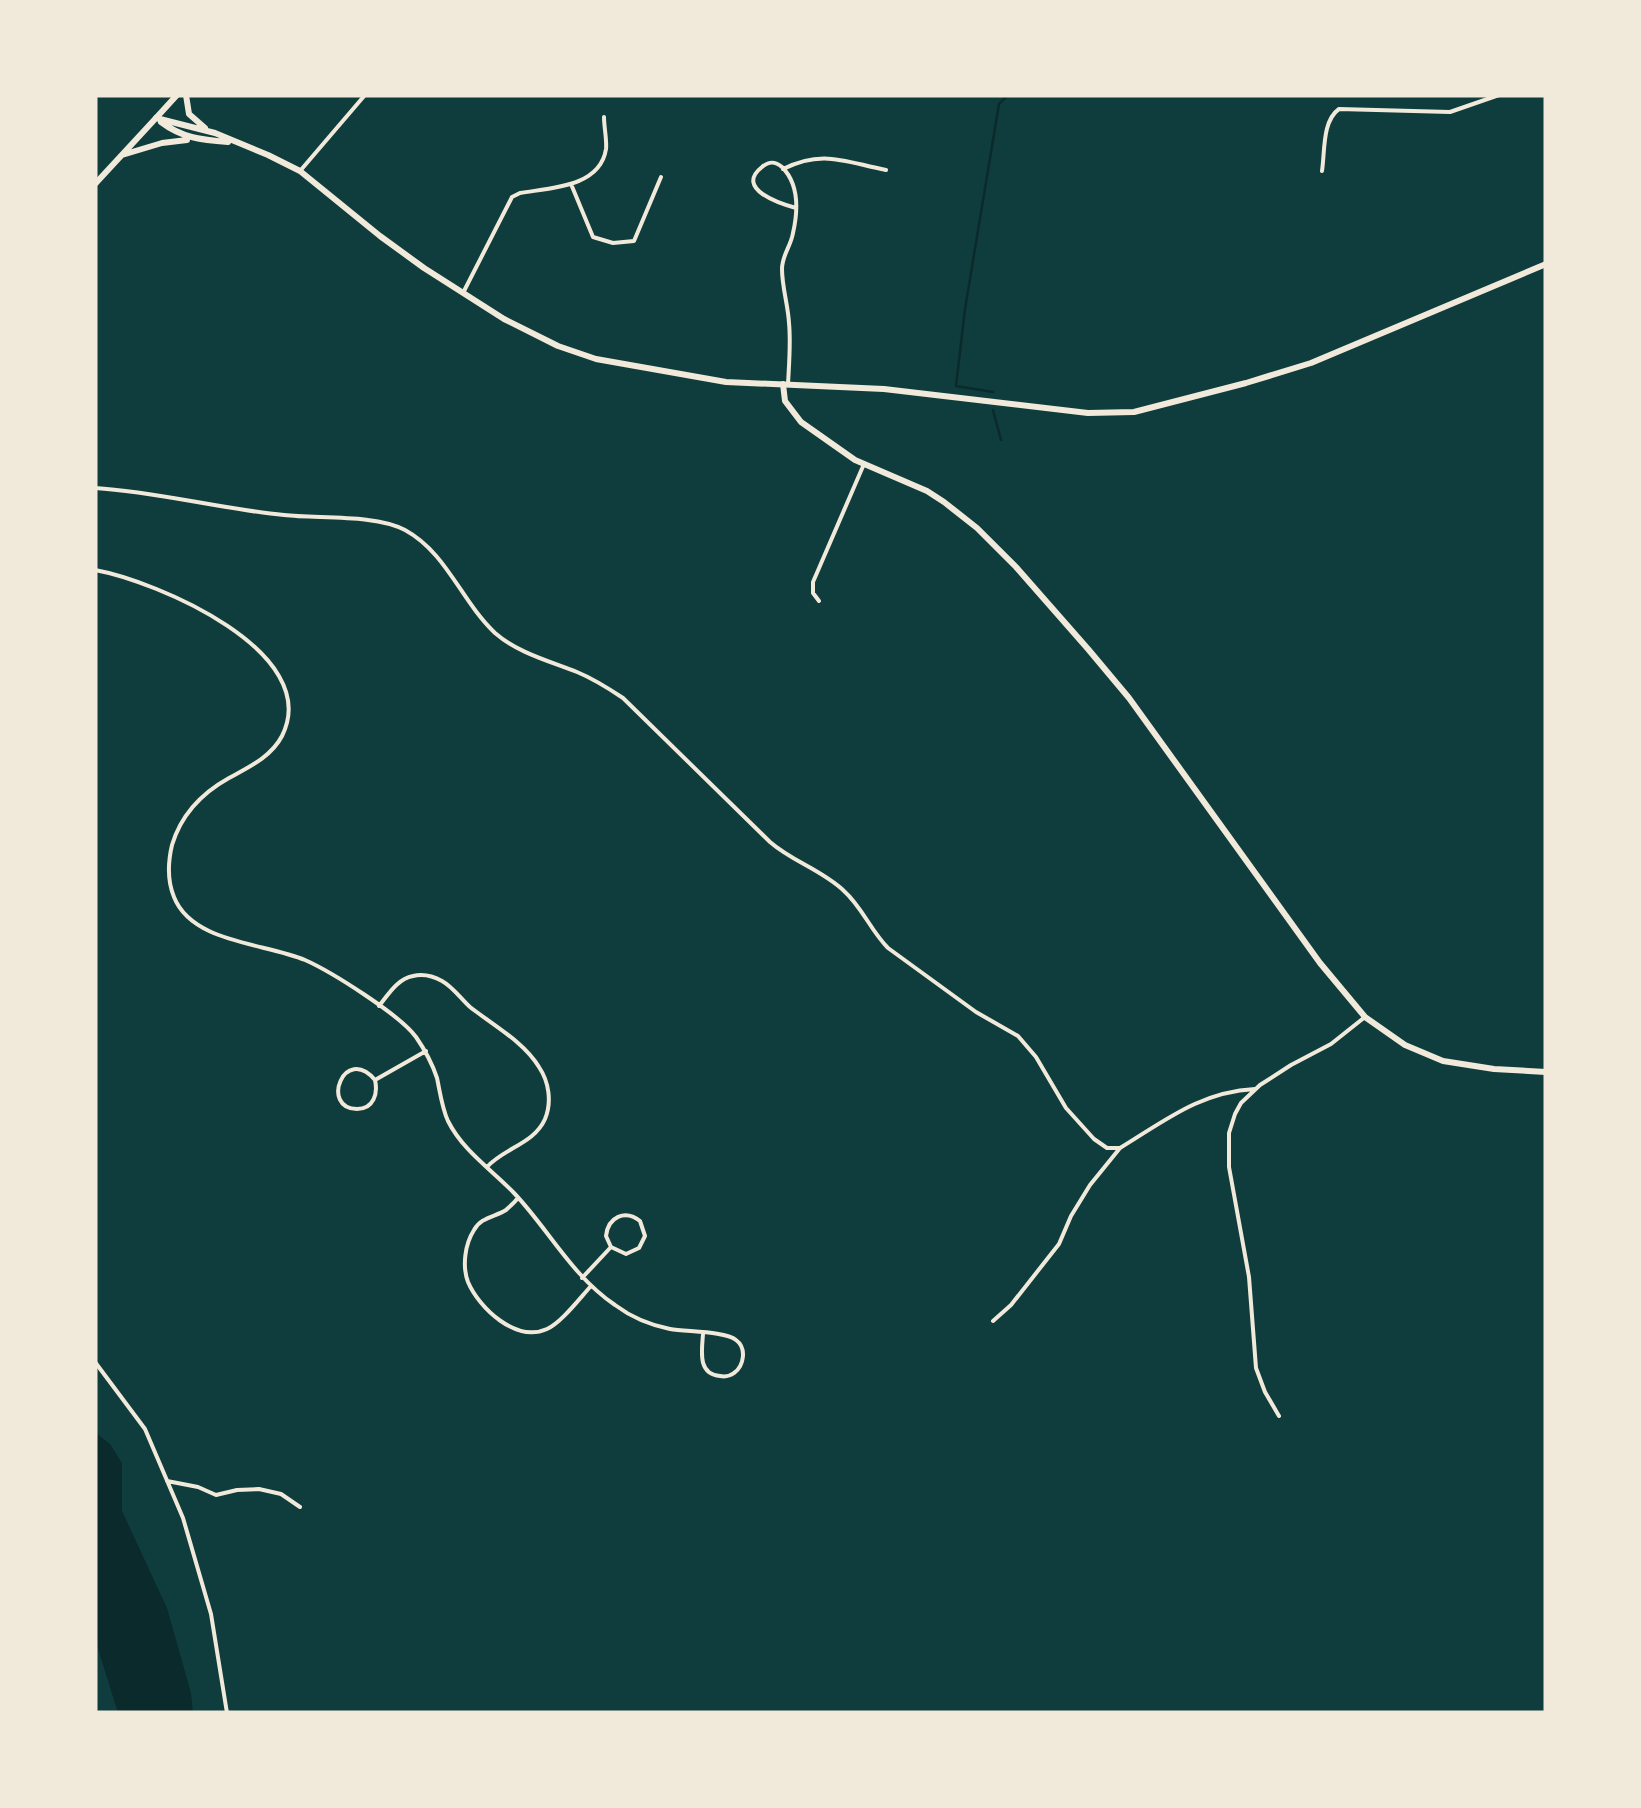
<svg xmlns="http://www.w3.org/2000/svg" width="1641" height="1808" font-family="Jost,sans-serif">
<rect width="100%" height="100%" fill="#0f3d3e"/>
<!-- water -->
<path fill="#0a2a2b" d="M95 1432 110 1444 122 1463V1511L167 1608 191 1693 193 1713H118L95 1639Z"/>
<g fill="none" stroke-linecap="round" stroke-linejoin="round">
<!-- stream -->
<path stroke="#0a2a2b" stroke-width="2.5" d="M993 392 956 386 965 309 999 104 1008 95
M993 410 1001 440"/>
<!-- minor -->
<path stroke="#f1e9da" stroke-width="4" d="M783 169C823 149 845 162 886 170
M300 171 365 95
M1322 171C1325 152 1322 121 1339 109L1450 112 1499 95
M571 184 593 237 613 243 634 241 661 177
M463 293 512 197 520 193C548 188 600 188 606 149 607 140 604 127 604 117
M788 384C789 364 791 343 789 323 788 305 782 287 782 269 782 255 791 246 793 233 798 211 799 184 782 167 775 161 769 161 762 167 734 189 781 204 796 208
M95 488C159 492 220 509 284 515 318 519 375 514 405 530 447 553 461 601 495 633 518 653 549 661 577 672 594 679 608 688 623 698L770 842C793 862 822 870 844 891 862 907 871 931 888 948L976 1012 1018 1036 1036 1057 1066 1108 1094 1139 1107 1148H1120C1166 1120 1200 1092 1255 1089
M95 570C156 581 324 652 282 736 271 757 249 767 229 778 202 793 181 815 172 845 168 862 167 880 174 897 192 943 265 943 305 960 332 972 400 1015 416 1037 425 1050 432 1063 437 1078 440 1092 442 1108 448 1121 463 1151 492 1170 514 1193 549 1230 572 1276 615 1305 631 1317 650 1325 670 1329 686 1332 725 1331 736 1340 747 1348 744 1366 734 1373 730 1376 725 1377 720 1376 697 1374 702 1350 703 1334
M819 601 813 593V582L864 464
M379 1006C388 995 397 979 413 976 422 974 433 976 442 981 453 987 461 999 470 1007 493 1025 524 1042 539 1067 549 1082 552 1102 545 1119 534 1144 504 1148 487 1167
M375 1080C378 1093 374 1109 357 1109 320 1109 344 1044 375 1080L426 1051
M517 1199C516 1201 507 1209 506 1210 495 1217 481 1217 474 1230 465 1244 462 1266 468 1282 479 1308 516 1343 547 1329 561 1323 580 1298 591 1286
M582 1278 611 1247 626 1254 639 1248 645 1236 640 1221C625 1209 608 1217 606 1236L611 1247
M993 1321 1011 1305 1059 1244 1071 1216 1090 1185 1120 1148
M95 1362 145 1429 183 1518 211 1614 227 1713
M1279 1416 1265 1392 1256 1368 1249 1277 1229 1167V1133L1235 1114 1241 1103 1260 1085 1291 1065 1331 1044 1365 1017
M167 1481 198 1487 216 1495 237 1490 259 1489 281 1494 300 1507"/>
<!-- secondary -->
<path stroke="#f1e9da" stroke-width="6" d="M156 118 177 95
M783 384 785 401 801 422 855 460 927 491 944 502 977 528 1016 567 1088 649 1129 698 1320 963 1365 1017 1405 1045 1443 1061 1494 1069 1546 1072"/>
<!-- primary -->
<path stroke="#f1e9da" stroke-width="6" d="M186 95 189 114 205 128
M156 118 215 133 268 155 300 171 380 236 424 268 504 319 558 346 596 359 726 382 884 389 1088 413 1134 412 1246 383 1311 363 1546 264
M161 122C182 138 202 140 228 142
M122 155 162 143 187 140
M95 184 156 118"/>
</g>
<!-- border -->
<rect width="1641" height="1808" fill="none" stroke="#f1e9da" stroke-width="195"/>
</svg>
